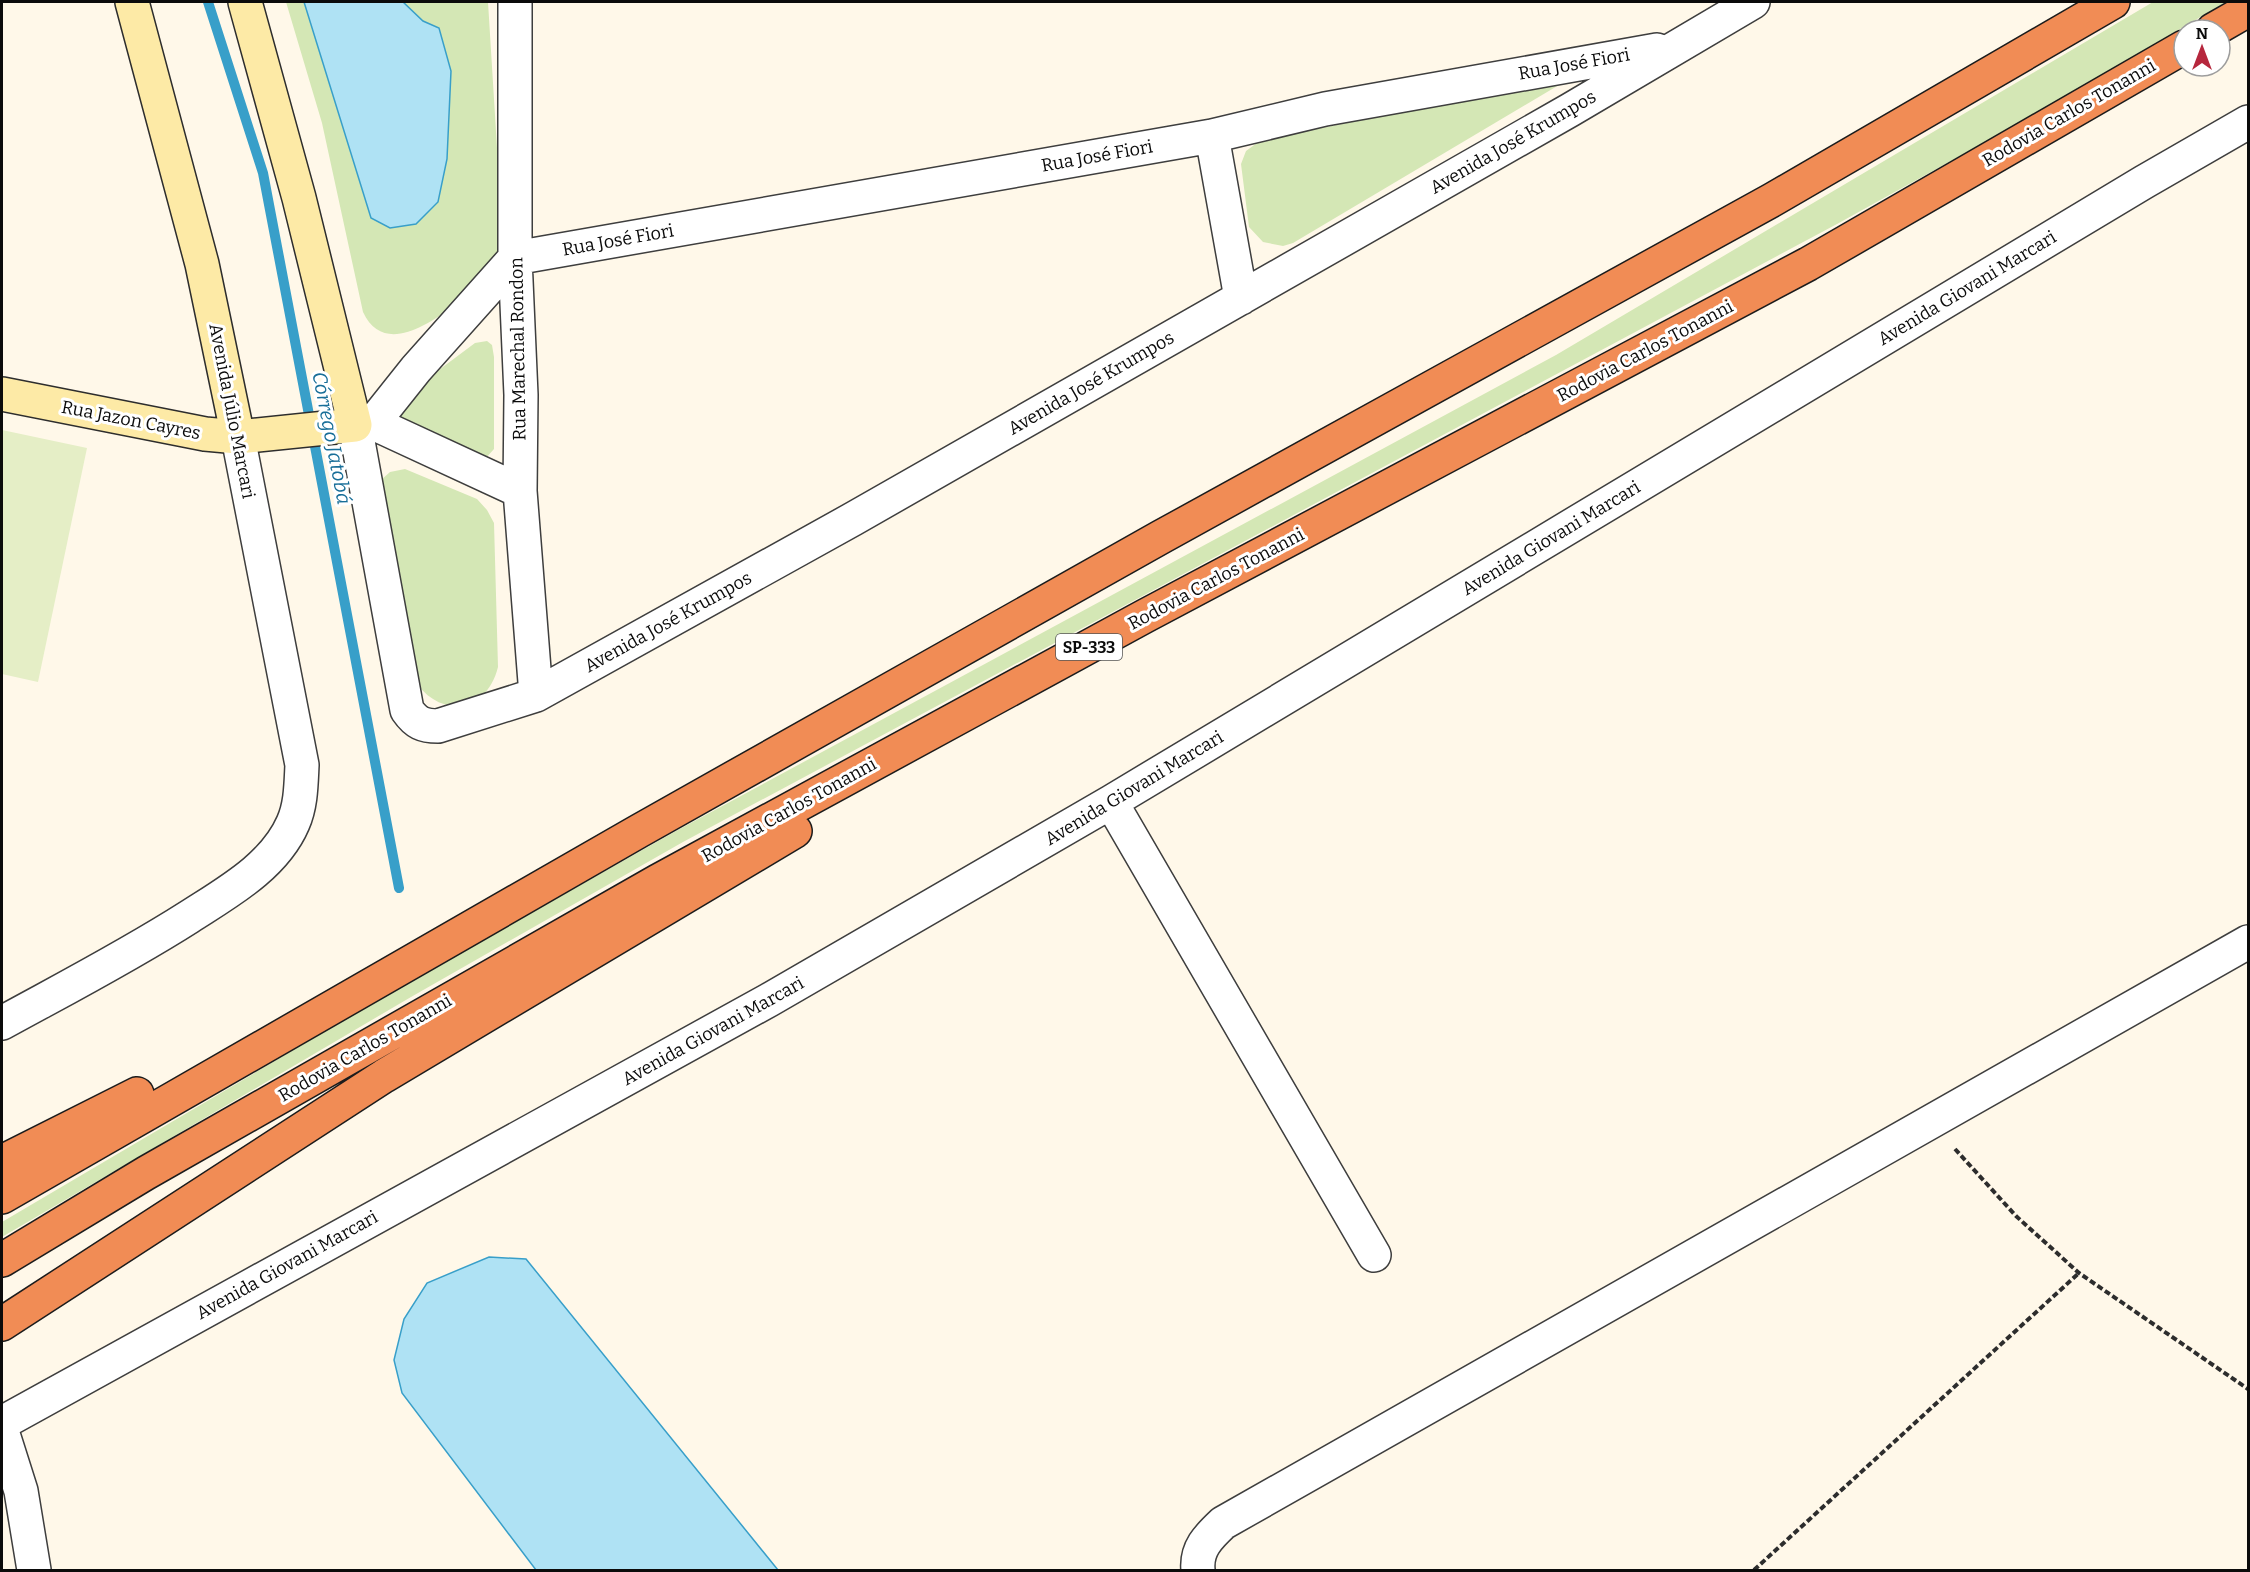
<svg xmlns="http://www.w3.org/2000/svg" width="2250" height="1572" font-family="Bitter,serif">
<rect width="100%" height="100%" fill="#fff8e9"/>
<!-- green -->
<path fill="#d4e7b5" d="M286 2H304L371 218 439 28 423 21 403 2H488L504 261C476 286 392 375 363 312L322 123Z
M2153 2H2226L2032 116 1837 224 683 842 411 997 2 1237V1222L402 986 676 831 1556 355Z
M1569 79 1293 243 1283 246 1263 242 1249 227 1241 164 1246 151 1261 140Z
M487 341 492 345 494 357V449L485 459 388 418 392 405 475 343Z
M405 469 477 499 487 510 494 523 498 667C486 715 438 719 413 678L381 480 390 472Z"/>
<!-- pitch -->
<path fill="#e5eec6" d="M2 430 87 448 38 682 2 674Z"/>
<!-- water -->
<path fill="#afe2f4" stroke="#389fc9" stroke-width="1.5" d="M304 2H403L423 21 439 28 451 71 447 159 438 202 416 224 390 228 371 218Z
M489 1257 526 1259 778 1570H536L402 1393 394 1360 404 1319 427 1283Z"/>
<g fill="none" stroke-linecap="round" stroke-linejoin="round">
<!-- stream -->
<path stroke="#389fc9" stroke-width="10" d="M208 2 263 173 399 888"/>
<!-- minor casing -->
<g stroke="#3e3e3e" stroke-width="36">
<path id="minor" d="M515 2V258L521 395 520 491 536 695
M1212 136 1241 298
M373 423 416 369 515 258 1212 136 1325 109 1657 50
M520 491 373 423 355 425 407 710C416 723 423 726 438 726L536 695 853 519 1570 110 1753 2
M1111 802 1374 1255
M2 1023C64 989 128 956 189 917 226 893 274 867 293 823 301 805 301 785 302 765L238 437
M2 1423 769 1000 1111 802 2144 182 2248 122
M2 1431 21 1491 34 1570
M1198 1570C1196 1549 1208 1537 1223 1523L2248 942"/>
</g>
<!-- secondary casing -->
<g stroke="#2d2d2d" stroke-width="36">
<path id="secondary" d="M132 2 202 264 238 437
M2 394 205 434 238 437 355 425 299 198 245 2"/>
</g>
<!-- motorway casing -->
<g stroke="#1c1c1c" stroke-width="36">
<path id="motorway" d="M2213 30 2248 10
M2 1162 137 1094
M2 1197 639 831 1161 537 1772 200 2113 2
M2 1260 146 1173 658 881 1145 616 1808 264 2184 47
M2 1324 384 1076 795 831"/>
</g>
<!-- path -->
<path stroke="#2d2d2d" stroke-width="4" stroke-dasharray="6 3" stroke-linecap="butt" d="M1955 1149 2016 1216 2079 1273 2248 1389
M1754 1570 2079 1273"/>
<!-- minor -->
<use href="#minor" stroke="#fff" stroke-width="33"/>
<!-- secondary -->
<use href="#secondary" stroke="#fdeaa6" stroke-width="33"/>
<!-- motorway -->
<use href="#motorway" stroke="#f18c55" stroke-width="33"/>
</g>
<g text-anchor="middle" stroke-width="6" stroke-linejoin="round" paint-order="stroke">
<!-- shield labels -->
<rect fill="#fff" stroke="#545454" stroke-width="1.5" x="1056" y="634" width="66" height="26" rx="4.5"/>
<g font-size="16" font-weight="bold" fill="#0b0b0b">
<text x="1089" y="653">SP-333</text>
</g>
<!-- street labels -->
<g font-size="18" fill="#0b0b0b" stroke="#fff">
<text transform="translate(1574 64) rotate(-10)" y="6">Rua José Fiori</text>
<text transform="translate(2069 113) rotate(-30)" y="6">Rodovia Carlos Tonanni</text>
<text transform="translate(1513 142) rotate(-30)" y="6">Avenida José Krumpos</text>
<text transform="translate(1097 156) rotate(-10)" y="6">Rua José Fiori</text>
<text transform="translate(618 240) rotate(-10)" y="6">Rua José Fiori</text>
<text transform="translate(1967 288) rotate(-31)" y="6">Avenida Giovani Marcari</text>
<text transform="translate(518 349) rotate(-91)" y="6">Rua Marechal Rondon</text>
<text transform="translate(1645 351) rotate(-28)" y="6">Rodovia Carlos Tonanni</text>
<text transform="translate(1091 383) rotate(-30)" y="6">Avenida José Krumpos</text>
<text transform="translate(232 411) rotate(79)" y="6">Avenida Júlio Marcari</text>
<text transform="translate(131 420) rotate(11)" y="6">Rua Jazon Cayres</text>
<text transform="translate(1551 538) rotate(-31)" y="6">Avenida Giovani Marcari</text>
<text transform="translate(1216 579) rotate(-28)" y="6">Rodovia Carlos Tonanni</text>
<text transform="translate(668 622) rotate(-29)" y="6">Avenida José Krumpos</text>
<text transform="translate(1134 788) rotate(-31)" y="6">Avenida Giovani Marcari</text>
<text transform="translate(789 810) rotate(-29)" y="6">Rodovia Carlos Tonanni</text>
<text transform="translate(713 1031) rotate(-29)" y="6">Avenida Giovani Marcari</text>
<text transform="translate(365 1048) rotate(-30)" y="6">Rodovia Carlos Tonanni</text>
<text transform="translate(287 1265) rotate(-29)" y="6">Avenida Giovani Marcari</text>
</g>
<!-- water labels -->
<g font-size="20" font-style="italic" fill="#186e98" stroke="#fff">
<text transform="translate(332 438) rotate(79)" y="7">Córrego Jatobá</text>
</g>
</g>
<!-- border -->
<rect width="2250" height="1572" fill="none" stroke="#0b0b0b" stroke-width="6"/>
<!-- north arrow -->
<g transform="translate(2202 48)"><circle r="28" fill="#ffffff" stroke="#9d9d9d" stroke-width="1.5"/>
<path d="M0-4.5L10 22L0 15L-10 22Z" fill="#b6273d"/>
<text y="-9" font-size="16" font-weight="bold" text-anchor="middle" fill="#0b0b0b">N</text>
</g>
</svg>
